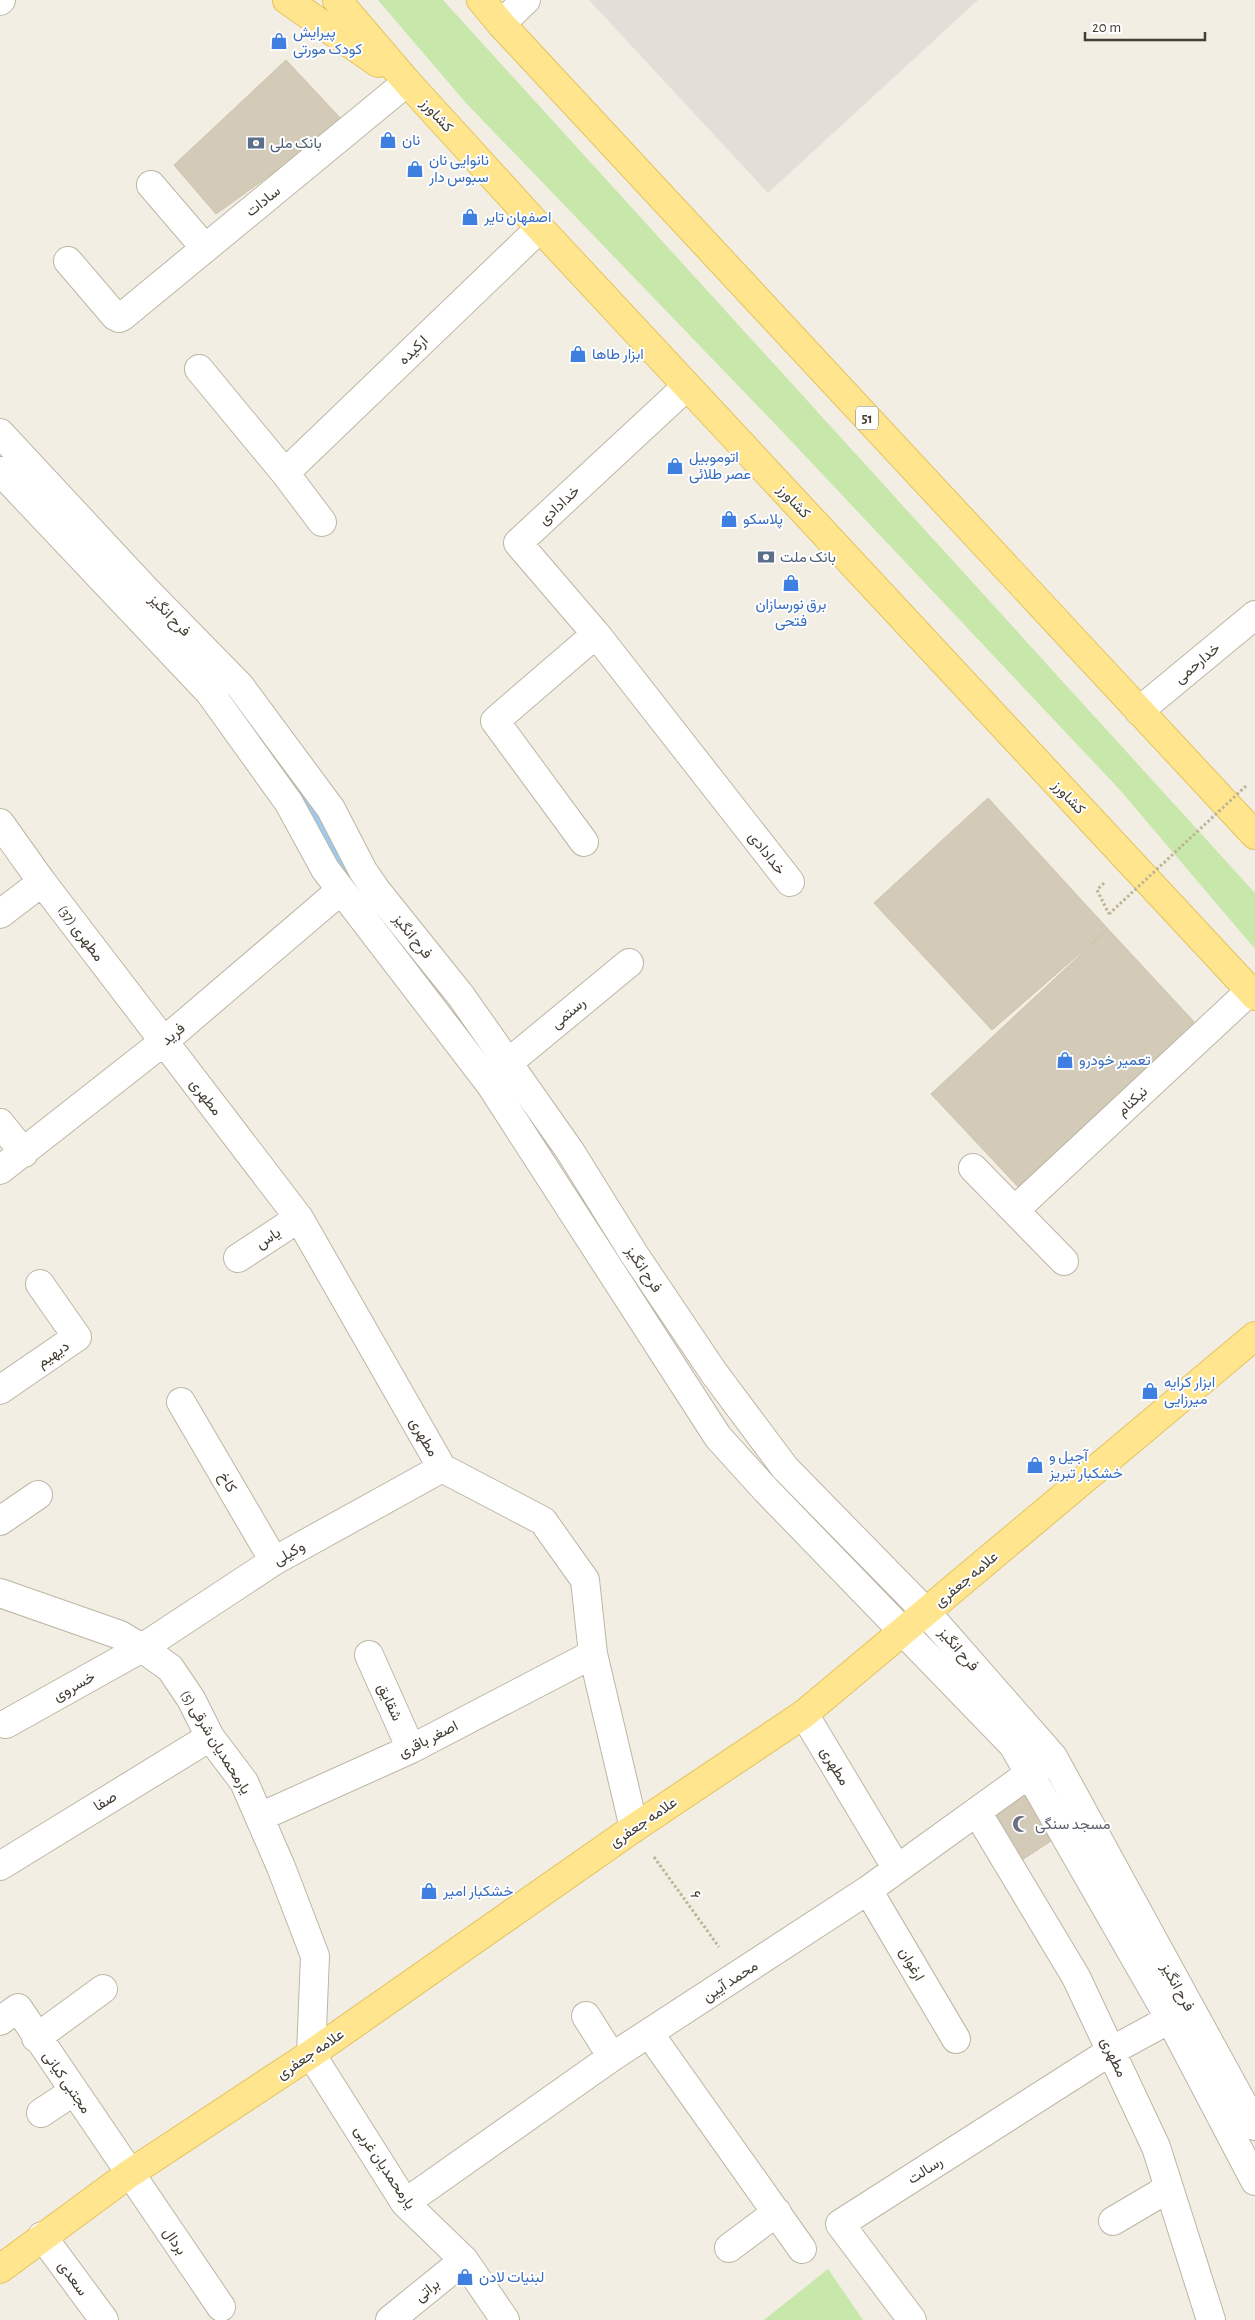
<svg xmlns="http://www.w3.org/2000/svg" width="1255" height="2320" font-family="'Alegreya Sans',Vazirmatn,sans-serif">
<rect width="100%" height="100%" fill="#f2eee3"/>
<!-- industrial -->
<path fill="#e3dfd8" d="M589 0H978L768 193Z"/>
<!-- green -->
<path fill="#c8e7aa" d="M378 0H443L1255 893V949L1120 790 777 426 466 103Z
M828 2269 863 2320H764Z"/>
<g fill="none" stroke-linecap="round" stroke-linejoin="round">
<!-- stream -->
<path stroke="#9dcaf0" stroke-width="12" d="M241 716 256 732 280 768
M297 792 334 846 364 901"/>
</g>
<!-- building -->
<path fill="#d3cab8" stroke="#cec2ab" d="M286 60 344 122 216 214 174 165Z
M988 798 1108 929 992 1030 874 903Z
M1108 929 1198 1026 1022 1191 931 1094Z
M1028 1778 1060 1835 1013 1866 981 1812Z"/>
<g fill="none" stroke-linecap="round" stroke-linejoin="round">
<!-- minor casing -->
<g stroke="#bdb6a5" stroke-width="30">
<path id="minor" d="M0 1 1 0
M501 24 526 0
M151 185 205 248
M68 261 115 316 119 318 123 316 407 82
M199 369 285 473 322 522
M0 433 146 590 240 686 331 809 363 871 376 890 461 996 570 1151 634 1254 714 1373 785 1468 926 1612 1053 1757 1255 2126
M0 471 210 693 289 803 325 869 490 1084 718 1437 766 1490 1013 1745 1170 2019 1255 2181
M285 473 540 228
M596 634 790 882
M1139 711 1255 615
M0 823 42 882 299 1218 442 1468 543 1521 585 1580 593 1654 634 1828
M584 842 495 721 596 634 518 543 687 386
M0 914 42 882
M508 1063 629 963
M0 1123 24 1153
M973 1168 1064 1261
M0 1170 163 1042 341 890
M1015 1210 1250 991
M238 1258 299 1218
M0 1390 77 1337 40 1284
M181 1402 274 1561
M0 1521 38 1495
M0 1593 120 1635 142 1648 170 1668 191 1699 210 1737 244 1782 281 1867 315 1956 311 2054 405 2203 464 2260 505 2320
M369 1655 411 1749
M804 1714 897 1869
M6 1724 142 1648 274 1561 442 1468
M977 1812 1076 1977 1156 2147 1211 2320
M260 1817 411 1749 593 1654
M0 1866 210 1737
M868 1890 956 2039
M586 2016 612 2057
M0 2021 18 2008 221 2307
M649 2033 802 2249
M36 2038 103 1989
M41 2113 74 2091
M405 2203 612 2057 868 1890 1044 1763
M1113 2221 1169 2188
M42 2236 104 2320
M729 2248 777 2212
M390 2320 464 2260
M912 2320 840 2224 1111 2051 1170 2019"/>
</g>
<!-- major casing -->
<g stroke="#e4c35e" stroke-width="30">
<path id="major" d="M287 0 378 63
M337 0 407 82 540 228 1255 996
M481 0 501 24 1255 835
M0 2269 129 2174 311 2054 634 1828 804 1714 1255 1336"/>
</g>
<!-- path -->
<path stroke="#bfb396" stroke-width="3" stroke-dasharray="2.5 2.5" stroke-linecap="butt" d="M1104 883 1097 890 1109 914
M654 1857 719 1947"/>
<!-- minor -->
<use href="#minor" stroke="#fff" stroke-width="28"/>
<!-- major -->
<use href="#major" stroke="#ffe58e" stroke-width="28"/>
<!-- path-bridge -->
<path stroke="#bfb396" stroke-width="3" stroke-dasharray="2.5 2.5" stroke-linecap="butt" d="M1109 914 1246 786"/>
</g>
<!-- icons -->
<defs>
<g id="shop-bare" transform="scale(1.35)"><path d="M-5-2.5h2.3a2.7 3.5 0 0 1 5.4 0H5L5.5 6h-11ZM-1.5-2.5h3a1.5 2.3 0 0 0-3 0Z" fill="#3f7fe0" stroke="#fff" stroke-width="2.5" paint-order="stroke"/></g>
<g id="bank-bare" transform="scale(1.35)"><path d="M-6-4H6V4H-6ZM0-2.3a2.3 2.3 0 1 0 0 4.6a2.3 2.3 0 1 0 0-4.6Z" fill="#5c6f8a" stroke="#fff" stroke-width="2.5" paint-order="stroke"/></g>
<g id="mosque-bare" transform="scale(1.35)"><path d="M3.5-4.9A6 6 0 1 0 3.5 4.9A5 5 0 1 1 3.5-4.9Z" fill="#6b7280" stroke="#fff" stroke-width="2.5" paint-order="stroke"/></g>
</defs>
<g fill-rule="evenodd">
<use href="#shop-bare" x="279" y="41"/>
<use href="#shop-bare" x="388" y="140"/>
<use href="#bank-bare" x="256" y="143"/>
<use href="#shop-bare" x="415" y="169"/>
<use href="#shop-bare" x="470" y="217"/>
<use href="#shop-bare" x="578" y="354"/>
<use href="#shop-bare" x="675" y="466"/>
<use href="#shop-bare" x="729" y="519"/>
<use href="#bank-bare" x="766" y="557"/>
<use href="#shop-bare" x="791" y="583"/>
<use href="#shop-bare" x="1065" y="1060"/>
<use href="#shop-bare" x="1150" y="1391"/>
<use href="#shop-bare" x="1035" y="1465"/>
<use href="#mosque-bare" x="1021" y="1824"/>
<use href="#shop-bare" x="429" y="1891"/>
<use href="#shop-bare" x="465" y="2277"/>
</g>
<g text-anchor="middle" stroke-width="4" stroke-linejoin="round" paint-order="stroke">
<!-- shield labels -->
<rect fill="#fff" stroke="#7b7870" stroke-width="1" x="856" y="406.5" width="22" height="23" rx="4"/>
<g font-size="14" font-weight="bold" fill="#433e33">
<text x="867" y="423">51</text>
</g>
<!-- shop labels -->
<g font-size="15" fill="#366cbe" stroke="#fff" text-anchor="start">
<text x="293" y="37">پیرایش<tspan x="293" dy="17">کودک مورتی</tspan></text>
<text x="402" y="145">نان</text>
<text x="429" y="165">نانوایی نان<tspan x="429" dy="17">سبوس دار</tspan></text>
<text x="484" y="222">اصفهان تایر</text>
<text x="592" y="359">ابزار طاها</text>
<text x="689" y="462">اتوموبیل<tspan x="689" dy="17">عصر طلائی</tspan></text>
<text x="743" y="524">پلاسکو</text>
<text x="791" y="609" text-anchor="middle">برق نورسازان<tspan x="791" dy="17">فتحی</tspan></text>
<text x="1079" y="1065">تعمیر خودرو</text>
<text x="1164" y="1387">ابزار کرایه<tspan x="1164" dy="17">میرزایی</tspan></text>
<text x="1049" y="1461">آجیل و<tspan x="1049" dy="17">خشکبار تبریز</tspan></text>
<text x="443" y="1896">خشکبار امیر</text>
<text x="479" y="2282">لبنیات لادن</text>
</g>
<!-- street labels -->
<g font-size="15" fill="#433e33" stroke="#fff">
<text transform="translate(437 115) rotate(48)" y="5">کشاورز</text>
<text transform="translate(263 201) rotate(-39)" y="5">سادات</text>
<text transform="translate(413 350) rotate(-44)" y="5">ارکیده</text>
<text transform="translate(794 501) rotate(47)" y="5">کشاورز</text>
<text transform="translate(559 505) rotate(-43)" y="5">خدادادی</text>
<text transform="translate(170 615) rotate(46)" y="5">فرح انگیز</text>
<text transform="translate(1197 663) rotate(-40)" y="5">خدارحمی</text>
<text transform="translate(1069 797) rotate(47)" y="5">کشاورز</text>
<text transform="translate(767 853) rotate(52)" y="5">خدادادی</text>
<text transform="translate(81 933) rotate(53)" y="5">مطهری (37)</text>
<text transform="translate(413 936) rotate(51)" y="5">فرح انگیز</text>
<text transform="translate(568 1013) rotate(-40)" y="5">رستمی</text>
<text transform="translate(173 1034) rotate(-40)" y="5">فرید</text>
<text transform="translate(206 1097) rotate(52)" y="5">مطهری</text>
<text transform="translate(1132 1101) rotate(-43)" y="5">نیکنام</text>
<text transform="translate(268 1238) rotate(-33)" y="5">یاس</text>
<text transform="translate(644 1269) rotate(56)" y="5">فرح انگیز</text>
<text transform="translate(53 1354) rotate(-34)" y="5">دیهیم</text>
<text transform="translate(424 1437) rotate(60)" y="5">مطهری</text>
<text transform="translate(228 1482) rotate(60)" y="5">کاخ</text>
<text transform="translate(289 1553) rotate(-30)" y="5">وکیلی</text>
<text transform="translate(966 1579) rotate(-40)" y="5">علامه جعفری</text>
<text transform="translate(959 1649) rotate(49)" y="5">فرح انگیز</text>
<text transform="translate(74 1686) rotate(-29)" y="5">خسروی</text>
<text transform="translate(390 1702) rotate(65)" y="5">شقایق</text>
<text transform="translate(428 1739) rotate(-27)" y="5">اصغر باقری</text>
<text transform="translate(216 1742) rotate(58)" y="5">یارمحمدیان شرقی (5)</text>
<text transform="translate(835 1766) rotate(59)" y="5">مطهری</text>
<text transform="translate(105 1801) rotate(-32)" y="5">صفا</text>
<text transform="translate(643 1822) rotate(-34)" y="5">علامه جعفری</text>
<text transform="translate(696 1895) rotate(54)" y="5">۶</text>
<text transform="translate(912 1964) rotate(60)" y="5">ارغوان</text>
<text transform="translate(730 1981) rotate(-33)" y="5">محمد آیین</text>
<text transform="translate(1178 1987) rotate(61)" y="5">فرح انگیز</text>
<text transform="translate(310 2054) rotate(-34)" y="5">علامه جعفری</text>
<text transform="translate(1114 2057) rotate(65)" y="5">مطهری</text>
<text transform="translate(67 2082) rotate(55)" y="5">مجتبی کیانی</text>
<text transform="translate(385 2167) rotate(56)" y="5">یارمحمدیان غربی</text>
<text transform="translate(925 2170) rotate(-33)" y="5">رسالت</text>
<text transform="translate(175 2241) rotate(55)" y="5">بردال</text>
<text transform="translate(73 2278) rotate(54)" y="5">سعدی</text>
<text transform="translate(427 2290) rotate(-39)" y="5">براتی</text>
</g>
<!-- service labels -->
<g font-size="15" fill="#4e5e75" stroke="#fff" text-anchor="start">
<text x="270" y="148">بانک ملی</text>
<text x="780" y="562">بانک ملت</text>
</g>
<!-- worship labels -->
<g font-size="15" fill="#5b616d" stroke="#fff" text-anchor="start">
<text x="1035" y="1829">مسجد سنگی</text>
</g>
</g>
<!-- scale -->
<path d="M1085 32v8h120v-8" fill="none" stroke="#433e33" stroke-width="2.5"/>
<text x="1092" y="32" font-size="15" fill="#433e33" stroke="#ffffff" stroke-width="4" paint-order="stroke">20 m</text>
</svg>
